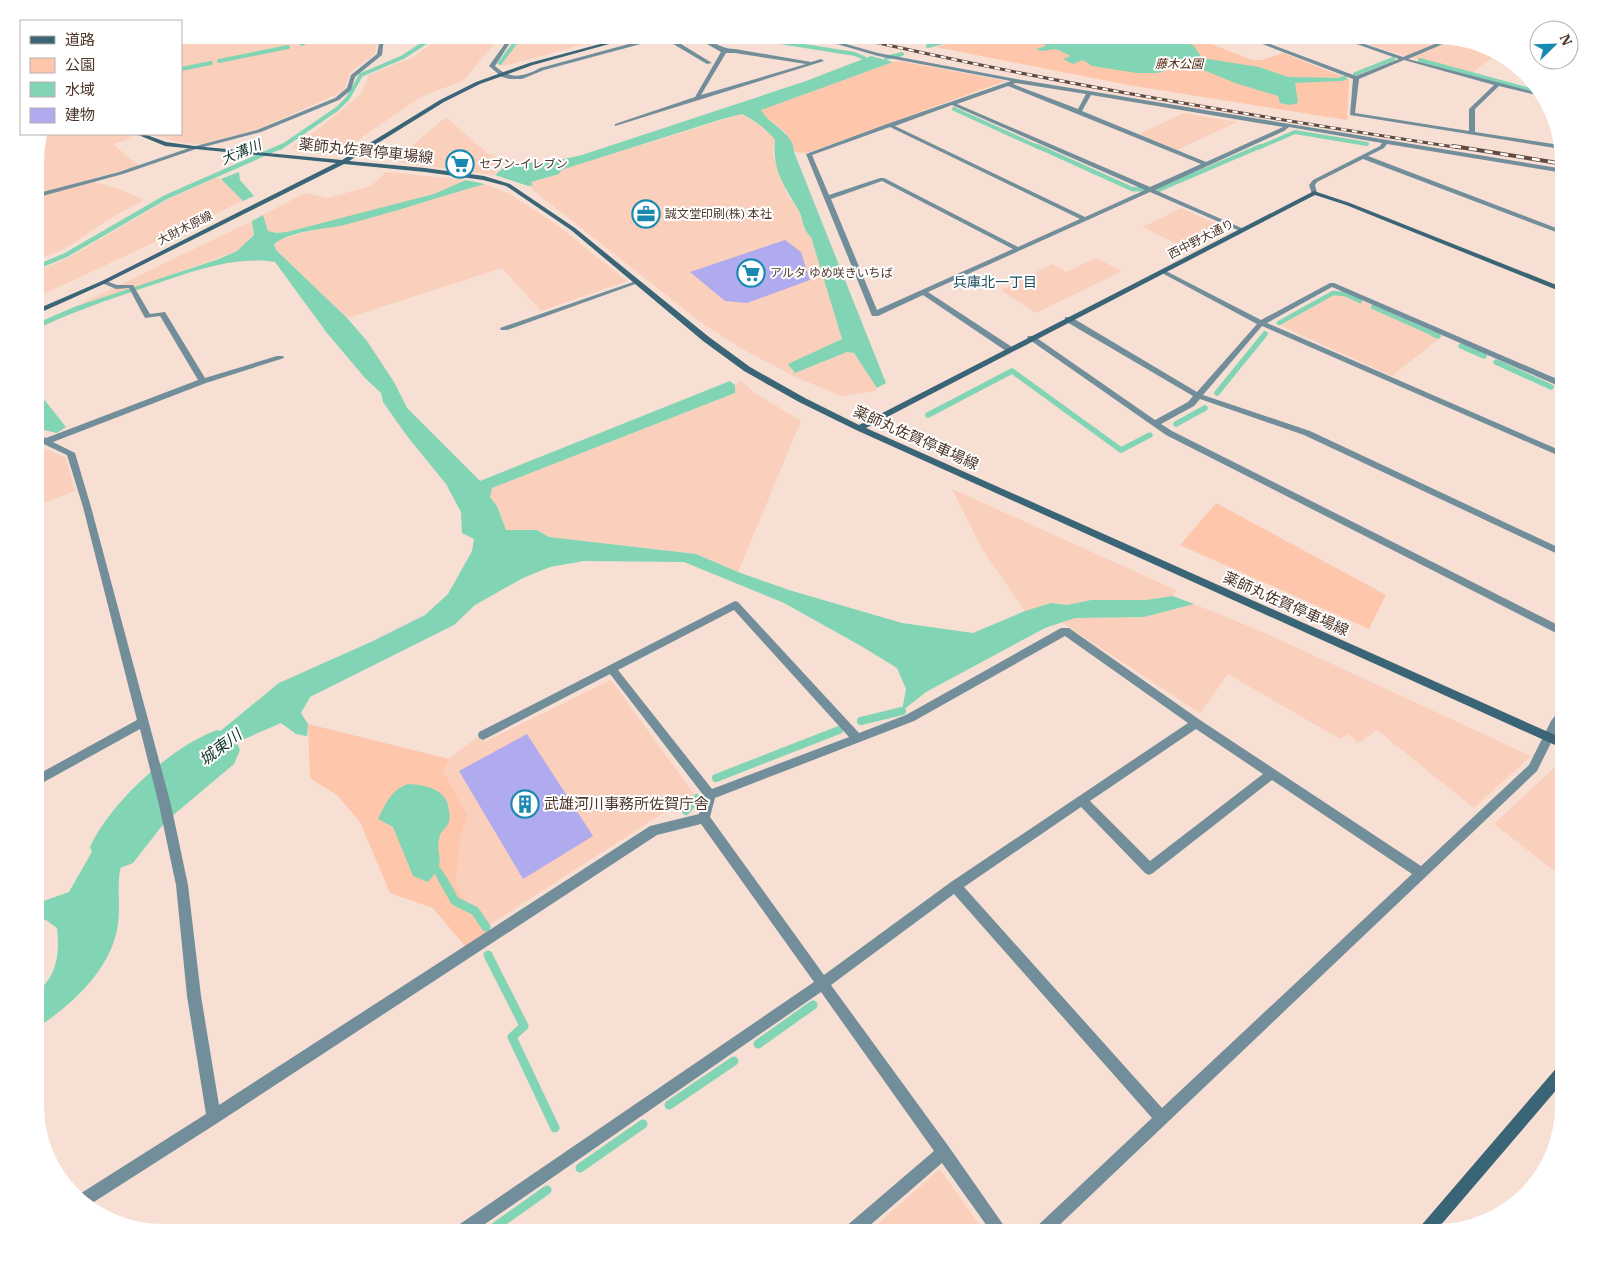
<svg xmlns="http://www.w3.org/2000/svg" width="1599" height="1268" font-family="'IBM Plex Serif','Noto Sans JP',serif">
<rect width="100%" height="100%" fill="#f8dfd3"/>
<!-- built -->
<path fill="#facfbb" d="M181 35H379L375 54 350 72 344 91 259 129 203 144 182 143 149 134H181Z
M444 35H502L463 81 422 96 348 147 328 151 290 148 317 130 361 94 369 75 413 57Z
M521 35H618L504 66 500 65Z
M886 35H949L920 43Z
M1339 35H1433L1498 53 1471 74 1402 55Z
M1184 113 1237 122 1177 150 1139 134Z
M742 114 767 130 775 140 773 154 787 194 799 211 804 229 811 237 842 339 789 364 796 373 847 352 854 353 877 388 875 391 842 396 795 377 739 347 703 324 528 186 533 185 530 182 560 170Z
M446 117 488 154H492L503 163 494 175 398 162 396 159Z
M41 134H127L133 138 113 144 139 166 86 180 122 190 144 200 116 215 64 249 39 259 35 254V153Z
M386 172 466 180 434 194 380 210 287 232 276 233 268 231 263 215 305 193 328 198 371 186Z
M216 178 221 179 243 201 35 298V273L75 254 172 197Z
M485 184 510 194 557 225 627 281 541 311 502 268 347 318 276 250 274 244 280 240 306 232 390 212Z
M1181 208 1216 224 1177 244 1143 227Z
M252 221 254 235 237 251 119 294 74 307Z
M1096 258 1122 271 1036 313 1001 290 1052 264 1066 272Z
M1331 292H1342L1442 336 1392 376 1283 327 1278 322Z
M741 381 758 395 801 421 738 572 696 554 549 537 537 530H506L497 506 490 497 491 488 735 393V385Z
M35 444 66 458 75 491 35 506Z
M952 489 1176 590 1173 596 1146 600H1091L1067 605 1051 603 1025 611 982 549Z
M1194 604 1263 632 1531 756 1474 808 1377 730 1358 743 1348 734 1340 739 1228 674 1200 713 1061 622 1075 618 1144 617Z
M611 680 697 798 686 811 671 808 486 927 455 886 461 834 468 816 443 771 449 759 476 738 486 741Z
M1555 767 1564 772V878L1494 824Z
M940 1169 985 1233H867Z"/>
<!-- green -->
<path fill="#fec6ab" d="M980 35H1188L1252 60H1262L1283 53 1349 79 1347 120 1128 85 936 47Z
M899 61 1005 81 807 153 794 152 786 133 764 115 760 110 893 62Z
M1216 503 1386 595 1369 629 1180 545Z
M308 724 449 759 443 771 468 816 461 834 455 886 486 927 488 936 468 950 433 908 390 893 360 822 338 796 310 778Z"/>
<!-- water -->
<path fill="#81d5b4" d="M1031 35H1173L1194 46 1202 58 1259 67 1288 77 1342 78 1340 81 1295 83 1298 103 1289 105 1280 103 1278 96 1235 83 1189 64 1157 73H1137L1092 66 1083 60 1073 64 1063 59 1071 56 1056 49 1042 51 1036 49 1046 46Z
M871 56 893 62 761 110C769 125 794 132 794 152L886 383 877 388 854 353 847 352 795 373 788 364 842 339 811 237C801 227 804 220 798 209 784 186 772 169 775 140 766 128 755 121 742 114L719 120 561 170 559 174 531 182 533 185 528 186 495 175 504 167 515 164 555 161 582 155 806 81Z
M239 172 240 180 254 196 243 201 221 179Z
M466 180 485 184C438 197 392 213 344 225 321 230 293 230 274 244L276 250 347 318 367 341 394 382 407 408 480 481 730 381 735 385V393L492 488 490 497 497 506 506 530H537L549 537 696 554 738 572 789 590 902 623 973 633 1025 611 1051 603 1067 605 1091 600H1146L1173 596 1194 604 1144 617 1075 618 1045 628 926 692 902 711 906 689 897 668 861 646 784 603 684 562 584 561 550 567 523 578 475 605 454 625 310 697 301 713 308 724 307 736 296 734 281 723 240 741 230 751 201 768 173 795 168 774 279 683 373 641 425 615 448 594 472 551 474 539 462 533 461 512 446 484 407 436 383 402 381 393 365 378 327 333 275 262C232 255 186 274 146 287 108 300 71 312 35 330V324L74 307 219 259 237 251 254 235 252 221 263 215 268 231 276 233 287 232 434 194Z
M35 388 66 427 57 433 35 428Z
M408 784C426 785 448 789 449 811 450 814 450 819 449 822 447 827 442 830 440 835 433 858 450 858 428 882L413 876 393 827 378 819C386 803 391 790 408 784Z
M150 798 155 812C137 833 122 850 119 878 118 893 120 909 118 924 112 969 71 1006 35 1029V994C57 977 60 954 57 928L46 920 35 918V904L69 892 93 850 118 822Z"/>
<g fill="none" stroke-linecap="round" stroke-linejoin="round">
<!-- stream-far4 -->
<path stroke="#81d5b4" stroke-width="4" d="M736 35 855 54 864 58
M302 44 316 35
M928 46 970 35
M886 58 902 54
M1420 60 1541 93
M219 61 288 47
M500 63 521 35
M181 69 211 63
M1355 74 1393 59
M1341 79 1345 78
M954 109 1040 148
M280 148 337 109 348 98 361 75 403 57 437 35
M1258 148 1295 132 1367 144"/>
<!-- stream-far3 -->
<path stroke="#81d5b4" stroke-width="4.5" d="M1037 146 1132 189 1158 190 1261 146
M35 268 66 255 166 197 282 146
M1373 307 1436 335
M1279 323 1333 293 1345 294 1360 301"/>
<!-- stream-far2 -->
<path stroke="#81d5b4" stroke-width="5.5" d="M1433 334 1438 336
M1461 346 1484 356
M1496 362 1551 387
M1561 378 1564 375
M1217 393 1265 334
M928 415 1012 371 1121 450 1150 435
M1176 424 1205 408"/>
<!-- stream-far1 -->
<path stroke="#81d5b4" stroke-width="8" d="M861 721 902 711
M716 778 839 730
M686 811 697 798
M438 871 443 880"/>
<!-- stream -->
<path stroke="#81d5b4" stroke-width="9" d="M442 878 455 901 475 911 486 927
M488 955 524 1026 512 1037 555 1128
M758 1044 813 1005
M669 1105 734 1061
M580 1168 643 1124
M492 1229 547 1190"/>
<!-- river -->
<path fill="#81d5b4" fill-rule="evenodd" d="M217 730 234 736 240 750 234 764 165 822 133 863 115 870 97 863 90 847C110 803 172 746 217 730Z"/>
</g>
<!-- building -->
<path fill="#afabee" d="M785 240 801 252 810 280 747 303 725 301 690 272Z
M527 734 593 836 523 879 459 771Z"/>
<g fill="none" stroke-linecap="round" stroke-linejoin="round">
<!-- street -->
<path fill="#728e9b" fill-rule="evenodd" d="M511 35H515L495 66C510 80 523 77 540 68L662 35H670L668 36 712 63 707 64 663 38 544 70 522 79H510L502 77 489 66Z
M691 35C707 35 717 49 735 49L811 62 821 59 824 61 615 126V124L695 97 721 52ZM726 53H735L806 64 701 95Z
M806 35H814L878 53 1016 79 1564 169V173L1387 144 1384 148 1368 156 1564 231V235L1363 159 1317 182 1315 185 1317 193 1312 194 1309 185 1313 180 1380 146 1382 143 1289 127 1284 131 1155 190 1244 229V231H1240L1150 192 928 292 1012 347V351H1006L923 295 878 316H872L806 154 887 124 1011 81 878 56ZM1016 83 1086 94 1078 109 1013 84ZM1008 86 1201 164 1150 187 957 104ZM1091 95 1283 127 1206 162 1082 111ZM952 105 1145 190 1085 217 895 126ZM890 127 1080 219 1018 247 884 178H880L829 195 812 155ZM882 181 1013 249 877 310 831 199Z
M1239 35H1246L1356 76 1399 59 1331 35H1338L1403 57 1452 37 1457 38 1408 59 1542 94 1544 97 1499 86 1475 109V132L1560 145 1561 149 1350 115 1353 79ZM1404 60 1494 85 1469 109V131L1355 113 1359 79Z
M382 37 384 38 382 55 355 77 351 90 339 100 261 132 196 149 123 174 35 198V194L119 172 192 147 257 130 335 98 347 88 351 75 377 54 380 38Z
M1160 270H1164L1261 320 1330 283H1334L1564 382V387H1561L1332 287 1267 323 1564 452V458L1262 326 1203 395 1310 431 1564 550V557L1304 435 1200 399 1194 406 1161 424 1172 431 1564 628V637L1166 435 1027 338 1028 336H1034L1155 420 1188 402 1193 396 1065 321V317H1071L1197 392 1257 324 1160 272Z
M102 281H106L117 285H133L150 314 165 312 205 378 277 356H283L284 358 206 383 53 442 75 453 91 507 171 805 188 885 201 996 219 1105 650 826 699 814 704 796 610 674 487 738 483 740 479 738 478 735 479 732 735 601 738 602 859 733 906 715 1061 628H1069L1200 720 1421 866 1529 765 1551 721 1560 709 1564 708V719L1556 733 1537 771 1051 1233H1032L1035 1228 1152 1118 954 894 831 985 949 1147 1009 1233H992L942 1163 861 1233H841L844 1228 934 1151 821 992 472 1233H451L454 1228 814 982 701 824 657 835 219 1122 86 1207 78 1202 75 1197 206 1114 187 996 176 885 159 805 140 729 35 787V776L137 720 83 507 67 455 35 440V434L46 438 198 380 160 316 145 318 129 288 116 289 102 283ZM734 610 849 737 712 789 618 670ZM1065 636 1188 723 951 882 824 975 710 817 715 798 914 721ZM1196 729 1263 774 1150 861 1090 801ZM1272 780 1412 874 1162 1108 964 887 1081 807 1145 873 1149 875 1153 873Z
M636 281 641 282 507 330H501L500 328Z"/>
<!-- secondary -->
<path fill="#3a6577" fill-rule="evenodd" d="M634 35H642L533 65 480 84 444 102 349 161 425 168 484 176 510 184 575 228 709 337 750 367 805 398 859 425 1314 191 1350 203 1564 288V293L1562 292 1346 205 1315 195 866 428 1564 739V749L856 430 799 402 744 371 703 341 571 230 506 186 483 180 425 172 344 164 106 283 35 315V310L102 281 336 163 165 146 136 134H144L166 142 194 146 342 160 440 100 476 82 529 63Z
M1564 1063V1081L1434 1233H1416L1419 1228 1559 1065Z"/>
<!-- rail-far1 casing -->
<g stroke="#634a3e" stroke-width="3">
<path id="rail-far1" d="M844 35C1048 83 1254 116 1461 148"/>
</g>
<!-- rail casing -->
<g stroke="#634a3e" stroke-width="4">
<path id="rail" d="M1453 146 1564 164"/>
</g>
<!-- rail-far1 -->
<use href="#rail-far1" stroke="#fff" stroke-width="2" stroke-dasharray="5.5" stroke-linecap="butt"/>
<!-- rail -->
<use href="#rail" stroke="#fff" stroke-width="2.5" stroke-dasharray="8" stroke-linecap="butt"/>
</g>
<!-- icons -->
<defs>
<g id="supermarket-ring" transform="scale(1.4375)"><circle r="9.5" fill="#fff" stroke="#198aaf" stroke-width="1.5"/><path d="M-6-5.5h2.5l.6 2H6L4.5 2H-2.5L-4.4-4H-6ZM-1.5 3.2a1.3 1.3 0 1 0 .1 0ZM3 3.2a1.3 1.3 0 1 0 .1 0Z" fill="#198aaf"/></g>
<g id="office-ring" transform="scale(1.4375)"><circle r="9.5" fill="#fff" stroke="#198aaf" stroke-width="1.5"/><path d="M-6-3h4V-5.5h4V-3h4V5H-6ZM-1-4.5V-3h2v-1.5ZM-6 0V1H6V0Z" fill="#198aaf"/></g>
<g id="building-ring" transform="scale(1.4375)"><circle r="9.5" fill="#fff" stroke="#198aaf" stroke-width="1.5"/><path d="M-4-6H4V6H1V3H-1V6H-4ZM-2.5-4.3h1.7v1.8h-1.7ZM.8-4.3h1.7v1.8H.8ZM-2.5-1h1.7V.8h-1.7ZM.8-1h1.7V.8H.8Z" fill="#198aaf"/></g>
</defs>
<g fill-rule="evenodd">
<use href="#supermarket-ring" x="460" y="164"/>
<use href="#office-ring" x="646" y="214"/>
<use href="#supermarket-ring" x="751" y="273"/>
<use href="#building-ring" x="525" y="804"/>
</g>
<g text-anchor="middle" stroke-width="4" stroke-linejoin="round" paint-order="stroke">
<!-- far-park labels -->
<g font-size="12" font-style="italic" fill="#4c2007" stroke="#fff">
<text x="1179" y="68">藤木公園</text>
</g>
<!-- far-poi labels -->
<g font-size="12" fill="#4f362a" stroke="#fff" text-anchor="start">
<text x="479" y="168">セブン-イレブン</text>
<text x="665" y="218">誠文堂印刷(株) 本社</text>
<text x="770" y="277">アルタ ゆめ咲きいちば</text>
</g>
<!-- far-street labels -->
<g font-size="12" fill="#4f362a" stroke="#fff">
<text transform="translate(185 228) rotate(-27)" y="4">大財木原線</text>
<text transform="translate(1201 239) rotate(-27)" y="4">西中野大通り</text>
</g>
<!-- far-water labels -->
<g font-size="14" font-style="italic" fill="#12382b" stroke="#fff">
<text transform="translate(241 152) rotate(-23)" y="5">大溝川</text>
</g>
<!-- far-neighbourhood labels -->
<g font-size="14" fill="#1d4d5f" stroke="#fff">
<text x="995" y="287">兵庫北一丁目</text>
</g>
<!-- street labels -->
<g font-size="15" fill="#4f362a" stroke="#fff">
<text transform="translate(366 151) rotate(6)" y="5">薬師丸佐賀停車場線</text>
<text transform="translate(916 438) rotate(24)" y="5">薬師丸佐賀停車場線</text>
<text transform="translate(1286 604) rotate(24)" y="5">薬師丸佐賀停車場線</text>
</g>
<!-- poi labels -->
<g font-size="15" fill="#4f362a" stroke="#fff" text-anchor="start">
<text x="544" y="809">武雄河川事務所佐賀庁舎</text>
</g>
<!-- water labels -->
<g font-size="16" font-style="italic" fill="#12382b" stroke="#fff">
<text transform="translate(220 747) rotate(-37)" y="6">城東川</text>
</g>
</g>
<!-- crop -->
<path d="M0 0H1599V1268H0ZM162 44H1437A118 118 0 0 1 1555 162V1106A118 118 0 0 1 1437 1224H162A118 118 0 0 1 44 1106V162A118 118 0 0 1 162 44Z" fill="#fff" fill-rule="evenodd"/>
<!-- legend -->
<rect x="20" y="20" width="162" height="115" fill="#ffffff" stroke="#b9afaa"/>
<rect x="30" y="36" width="25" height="8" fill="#3a6577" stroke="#b9afaa"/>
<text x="65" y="45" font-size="15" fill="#4f362a">道路</text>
<rect x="30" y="58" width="25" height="15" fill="#fec6ab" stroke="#b9afaa"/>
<text x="65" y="70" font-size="15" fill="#4f362a">公園</text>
<rect x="30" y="82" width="25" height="15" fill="#81d5b4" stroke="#b9afaa"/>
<text x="65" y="95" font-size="15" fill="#4f362a">水域</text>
<rect x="30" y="108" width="25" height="15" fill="#afabee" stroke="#b9afaa"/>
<text x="65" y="120" font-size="15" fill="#4f362a">建物</text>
<!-- north arrow -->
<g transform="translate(1554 45) rotate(67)"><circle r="24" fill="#ffffff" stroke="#b9afaa"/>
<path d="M0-4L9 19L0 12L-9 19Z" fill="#198aaf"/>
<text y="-8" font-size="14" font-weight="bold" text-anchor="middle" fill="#4f362a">N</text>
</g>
</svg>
